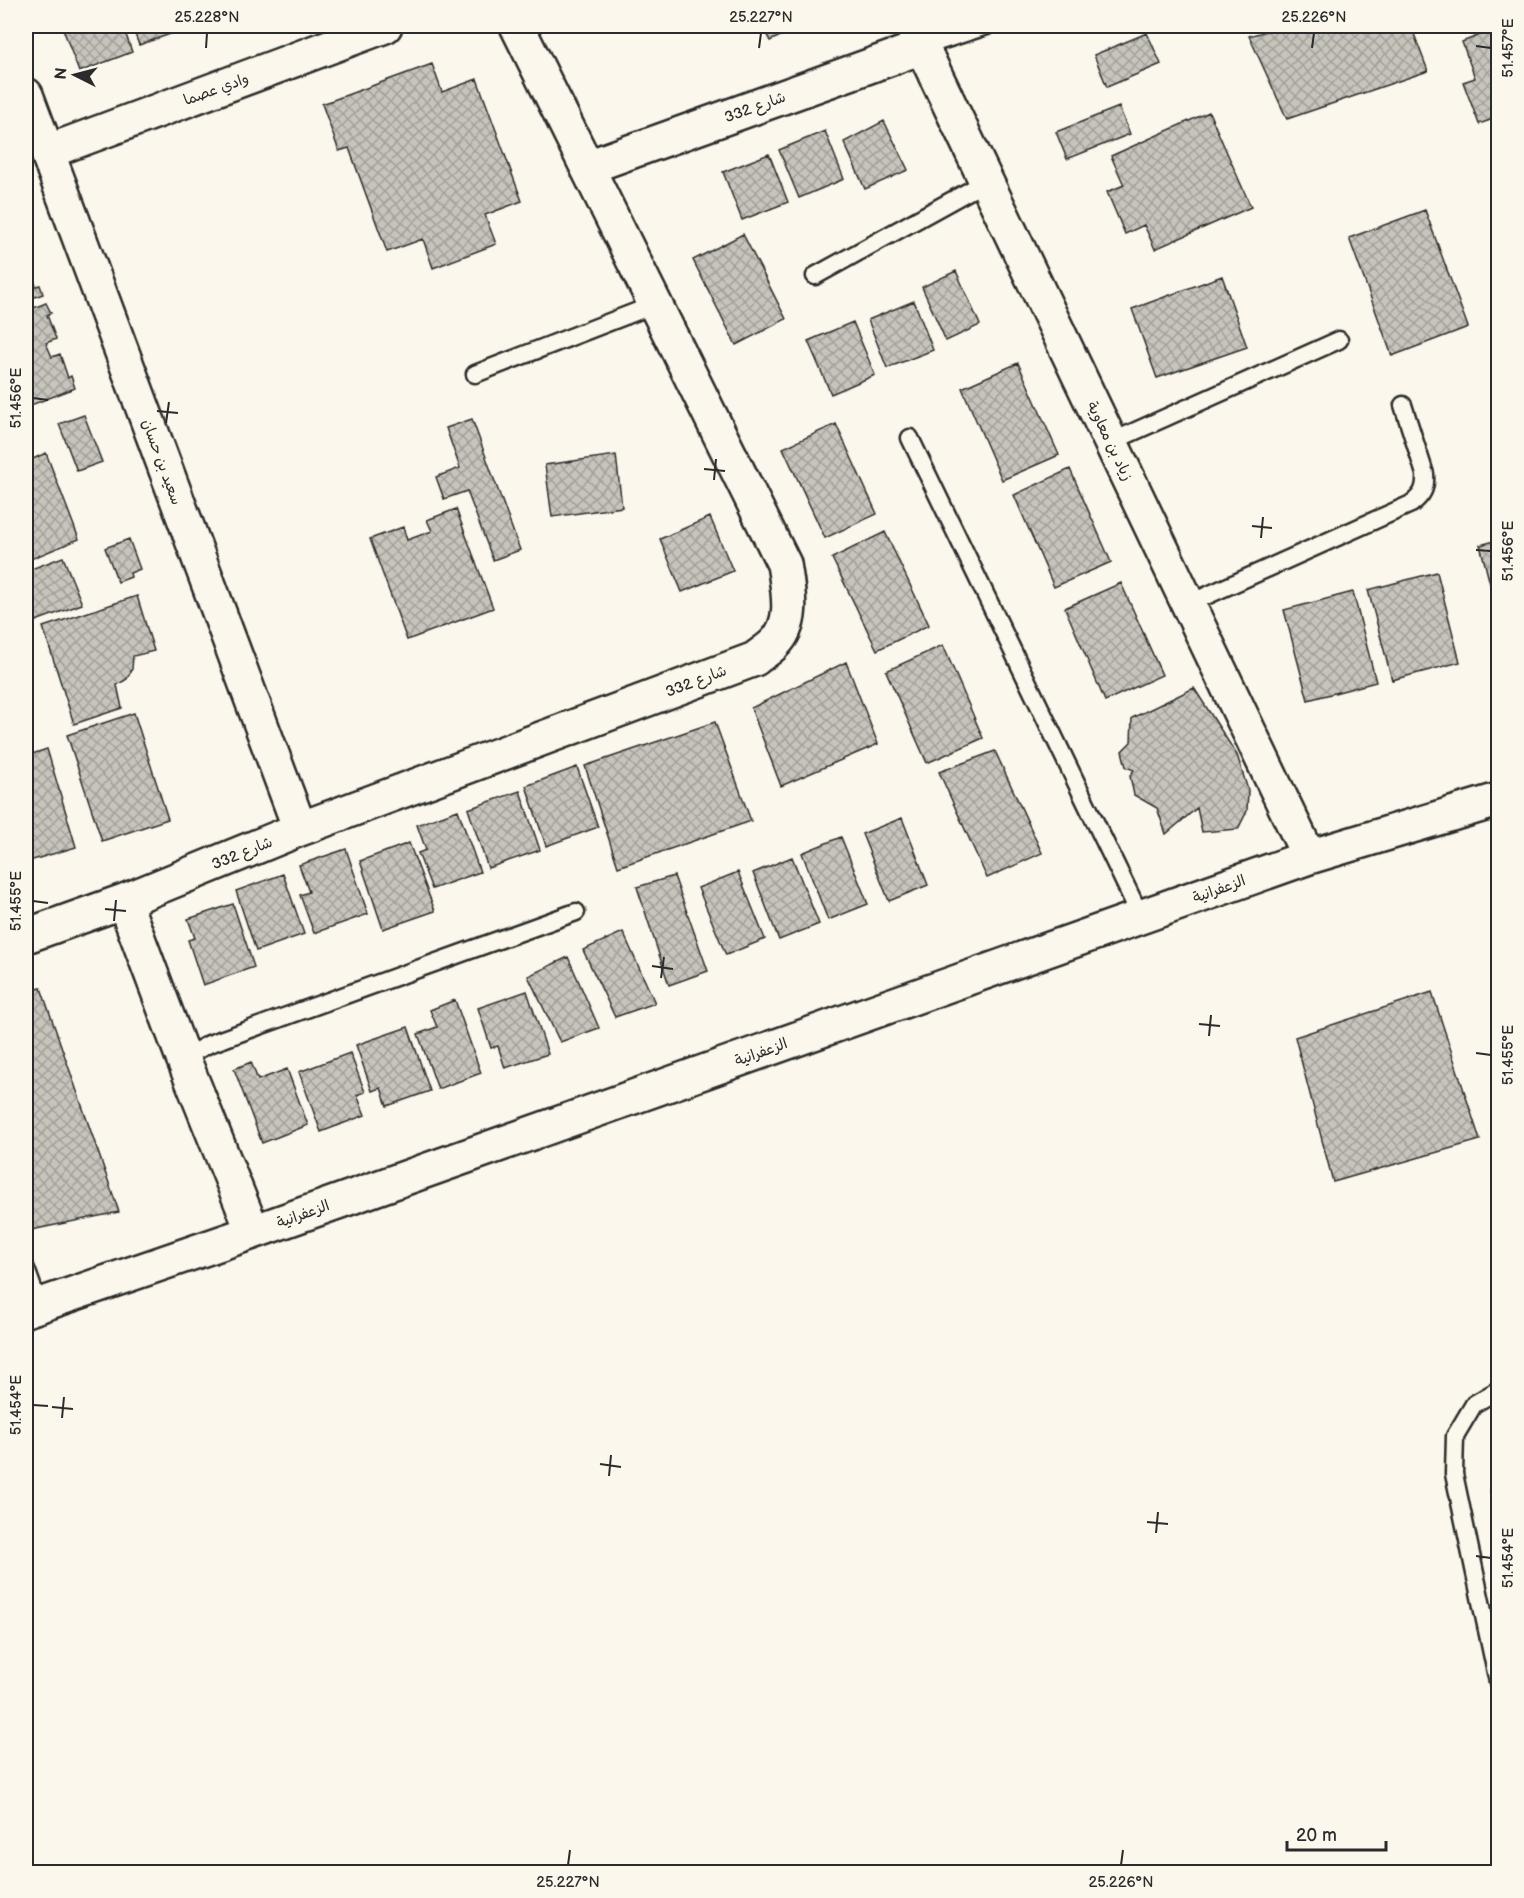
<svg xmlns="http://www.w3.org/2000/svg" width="1524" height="1898" font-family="'Balsamiq Sans','Playpen Sans Arabic',sans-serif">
<defs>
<pattern id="building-cross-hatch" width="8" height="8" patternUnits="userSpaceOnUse" patternTransform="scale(1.5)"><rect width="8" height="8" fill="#c7c4bc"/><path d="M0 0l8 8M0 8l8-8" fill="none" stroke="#a29f99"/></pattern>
</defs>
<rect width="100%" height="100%" fill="#fbf7ec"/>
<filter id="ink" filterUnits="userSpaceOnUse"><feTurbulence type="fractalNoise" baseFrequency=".0167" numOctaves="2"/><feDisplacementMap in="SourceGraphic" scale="12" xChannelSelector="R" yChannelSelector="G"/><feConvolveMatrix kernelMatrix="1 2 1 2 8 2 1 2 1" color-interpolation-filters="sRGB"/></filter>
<g filter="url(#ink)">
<!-- building -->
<path fill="url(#building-cross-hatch)" stroke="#2b2b2b" stroke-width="1.5" d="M62 26H123L132 52 79 72Z
M132 26H193L139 45Z
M762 26H801L770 41Z
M1283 26H1411L1428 71 1287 119 1249 36Z
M1498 28V124L1496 118 1479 124 1463 82 1475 78 1462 42Z
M1147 33 1161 64 1107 87 1094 55Z
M432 64 442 92 477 79 522 201 485 215 496 244 433 268 423 239 387 252 349 148 339 151 322 104Z
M1119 107 1130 134 1067 159 1056 132Z
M1209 112 1251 207 1155 249 1144 225 1125 234 1107 192 1124 185 1111 156Z
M884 121 908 170 865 189 844 142Z
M825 131 844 179 799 198 779 150Z
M769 154 788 202 742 220 723 172Z
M1425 210 1468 327 1392 356 1349 238Z
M743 234 786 319 736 345 693 260Z
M27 261 36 286 40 285 43 294 26 300V262Z
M956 271 980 325 946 341 922 287Z
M1222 276 1247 347 1157 378 1132 309Z
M914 301 933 350 887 368 868 320Z
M46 303 51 313 47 315 56 339 46 343 52 357 60 354 68 378 71 376 75 388 26 407V311Z
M853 322 875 375 831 394 808 341Z
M1018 363 1059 455 1002 480 962 388Z
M84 415 102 462 77 471 59 424Z
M472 419 520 550 493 560 467 491 444 499 436 477 460 468 446 428Z
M836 424 877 514 825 538 783 448Z
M46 453 79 539 26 561V462Z
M616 455 622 507 552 517 545 465Z
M1070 469 1111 562 1054 587 1014 495Z
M456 509 493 608 407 640 370 539 403 527 407 540 432 531 427 520Z
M710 517 733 571 682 592 660 539Z
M885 532 929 625 877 650 832 558Z
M129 539 140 569 130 573 131 577 118 582 105 548Z
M1498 540V615L1480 545Z
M63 557 82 604 33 622 26 601V571Z
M1437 572 1460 662 1392 680 1368 590Z
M1121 583 1162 675 1105 701 1065 608Z
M1353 592 1376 682 1308 700 1284 610Z
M137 596 154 651 133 656 132 669 127 679 117 685 122 708 74 724 43 627Z
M943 645 983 738 927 763 886 671Z
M846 662 878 744 781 786 751 708Z
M1194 688 1237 755 1248 790 1247 811 1238 829 1202 832 1197 808 1166 834 1157 808 1134 795 1130 776 1134 770 1126 767 1122 751 1131 742 1132 718Z
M134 713 168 819 102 841 67 735Z
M715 722 751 821 618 867 585 766Z
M47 749 76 847 26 862V756Z
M995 751 1042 853 987 878 939 772Z
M577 767 598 827 546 846 526 786Z
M520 791 540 850 488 868 468 809Z
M458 810 480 872 432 889 418 853 426 850 417 825Z
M902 818 928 885 889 901 862 834Z
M841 837 868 904 828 920 802 853Z
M409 843 435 911 383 929 360 861Z
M346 849 368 914 314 933 300 895 309 892 299 865Z
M792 857 819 924 779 940 753 873Z
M738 872 765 939 726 955 698 888Z
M283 874 304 934 256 951 236 891Z
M674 876 708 971 669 985 637 887Z
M233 904 254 967 203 985 188 940 195 938 188 919Z
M623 932 655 1003 615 1017 583 950Z
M568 957 599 1028 560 1042 528 976Z
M41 988 119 1212 26 1231V992Z
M527 991 548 1054 505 1068 498 1046 491 1048 478 1008Z
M1432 992 1480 1140 1333 1182 1295 1037Z
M455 1000 481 1073 438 1089 418 1034 437 1027 430 1010Z
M408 1027 430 1091 387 1106 381 1088 372 1091 356 1045Z
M350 1053 365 1092 357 1095 365 1115 321 1132 299 1072Z
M251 1062 258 1080 287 1069 308 1125 262 1143 234 1069Z
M1498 1481V1535L1490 1490Z"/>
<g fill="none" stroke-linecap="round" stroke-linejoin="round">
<!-- service casing -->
<g stroke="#2b2b2b" stroke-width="21">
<path id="service" d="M922 47 987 26
M815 276 987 181
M475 374 656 304
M910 438 1141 917
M1111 442 1339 340
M1188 604 1411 504C1423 495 1426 488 1425 474L1403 405
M183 1058 209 1044 576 912
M26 1269 39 1305
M1498 1390 1474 1404 1455 1436 1454 1474 1498 1682"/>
</g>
<!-- minor casing -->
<g stroke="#2b2b2b" stroke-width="38">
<path id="minor" d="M912 26 1309 857
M26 95 300 829
M47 152 385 26
M588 167 922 47
M124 901 183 1058 253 1232
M26 936 124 901 300 829 755 659C761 654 768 650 774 644 796 623 788 590 784 564L517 26
M26 1310 253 1232 1309 857 1498 800"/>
</g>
<!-- service -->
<use href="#service" stroke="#fbf7ec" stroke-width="16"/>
<!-- minor -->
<use href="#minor" stroke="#fbf7ec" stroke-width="33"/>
</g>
</g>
<!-- ticks -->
<path fill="none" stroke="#2b2b2b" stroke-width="2" d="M1476 46 1491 48M206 48 207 33M759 48 761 33M1312 48 1314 33M33 398 48 400M157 411 178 413M166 423 169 402M704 469 725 471M714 480 716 459M1252 526 1272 528M1261 538 1263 517M1476 550 1491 551M33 901 48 903M105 909 126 911M114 921 116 900M652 966 673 969M661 978 664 957M1199 1024 1220 1026M1209 1036 1211 1015M1476 1053 1491 1055M33 1405 48 1406M52 1407 73 1409M62 1418 64 1397M600 1464 621 1467M609 1476 611 1455M1147 1522 1168 1524M1156 1533 1158 1512M1476 1556 1491 1558M568 1865 570 1850M1121 1865 1123 1850"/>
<g text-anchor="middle" stroke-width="4.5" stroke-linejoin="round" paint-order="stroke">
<!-- street labels -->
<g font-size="15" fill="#2b2b2b" stroke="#fbf7ec">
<text transform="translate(216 89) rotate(-20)" y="5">وادي عصما</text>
<text transform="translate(755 107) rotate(-20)" y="5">شارع 332</text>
<text transform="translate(1110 441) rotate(64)" y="5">زياد بن معاوية</text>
<text transform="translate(162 462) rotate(70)" y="5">سعيد بن حسان</text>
<text transform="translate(696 681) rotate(-21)" y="5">شارع 332</text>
<text transform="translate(242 853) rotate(-22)" y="5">شارع 332</text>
<text transform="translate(1219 889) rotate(-20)" y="5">الزعفرانية</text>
<text transform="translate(761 1052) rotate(-20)" y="5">الزعفرانية</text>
<text transform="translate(303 1214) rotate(-20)" y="5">الزعفرانية</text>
</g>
</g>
<!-- margin -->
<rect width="1524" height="1898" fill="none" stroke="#fbf7ec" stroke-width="66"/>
<!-- north arrow -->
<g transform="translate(75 75) rotate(276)" stroke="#fbf7ec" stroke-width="4.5" paint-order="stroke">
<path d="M0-4.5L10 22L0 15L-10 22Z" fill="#2b2b2b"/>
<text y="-9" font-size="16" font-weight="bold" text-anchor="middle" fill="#2b2b2b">N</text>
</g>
<!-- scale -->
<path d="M1287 1841v9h99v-9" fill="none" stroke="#2b2b2b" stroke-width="3"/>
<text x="1296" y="1841" font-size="18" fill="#2b2b2b" stroke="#fbf7ec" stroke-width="4.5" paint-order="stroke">20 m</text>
<rect x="33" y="33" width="1458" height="1832" fill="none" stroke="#2b2b2b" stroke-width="2"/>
<g font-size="15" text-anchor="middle" fill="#2b2b2b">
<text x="207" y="22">25.228°N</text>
<text x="761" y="22">25.227°N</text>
<text x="1314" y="22">25.226°N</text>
<text transform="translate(1508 48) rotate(-90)" y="5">51.457°E</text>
<text transform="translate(16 398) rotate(-90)" y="5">51.456°E</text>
<text transform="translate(1508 551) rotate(-90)" y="5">51.456°E</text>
<text transform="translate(16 901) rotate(-90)" y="5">51.455°E</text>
<text transform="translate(1508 1055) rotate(-90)" y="5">51.455°E</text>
<text transform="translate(16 1405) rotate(-90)" y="5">51.454°E</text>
<text transform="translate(1508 1558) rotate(-90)" y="5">51.454°E</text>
<text x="568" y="1887">25.227°N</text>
<text x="1121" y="1887">25.226°N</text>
</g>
</svg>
